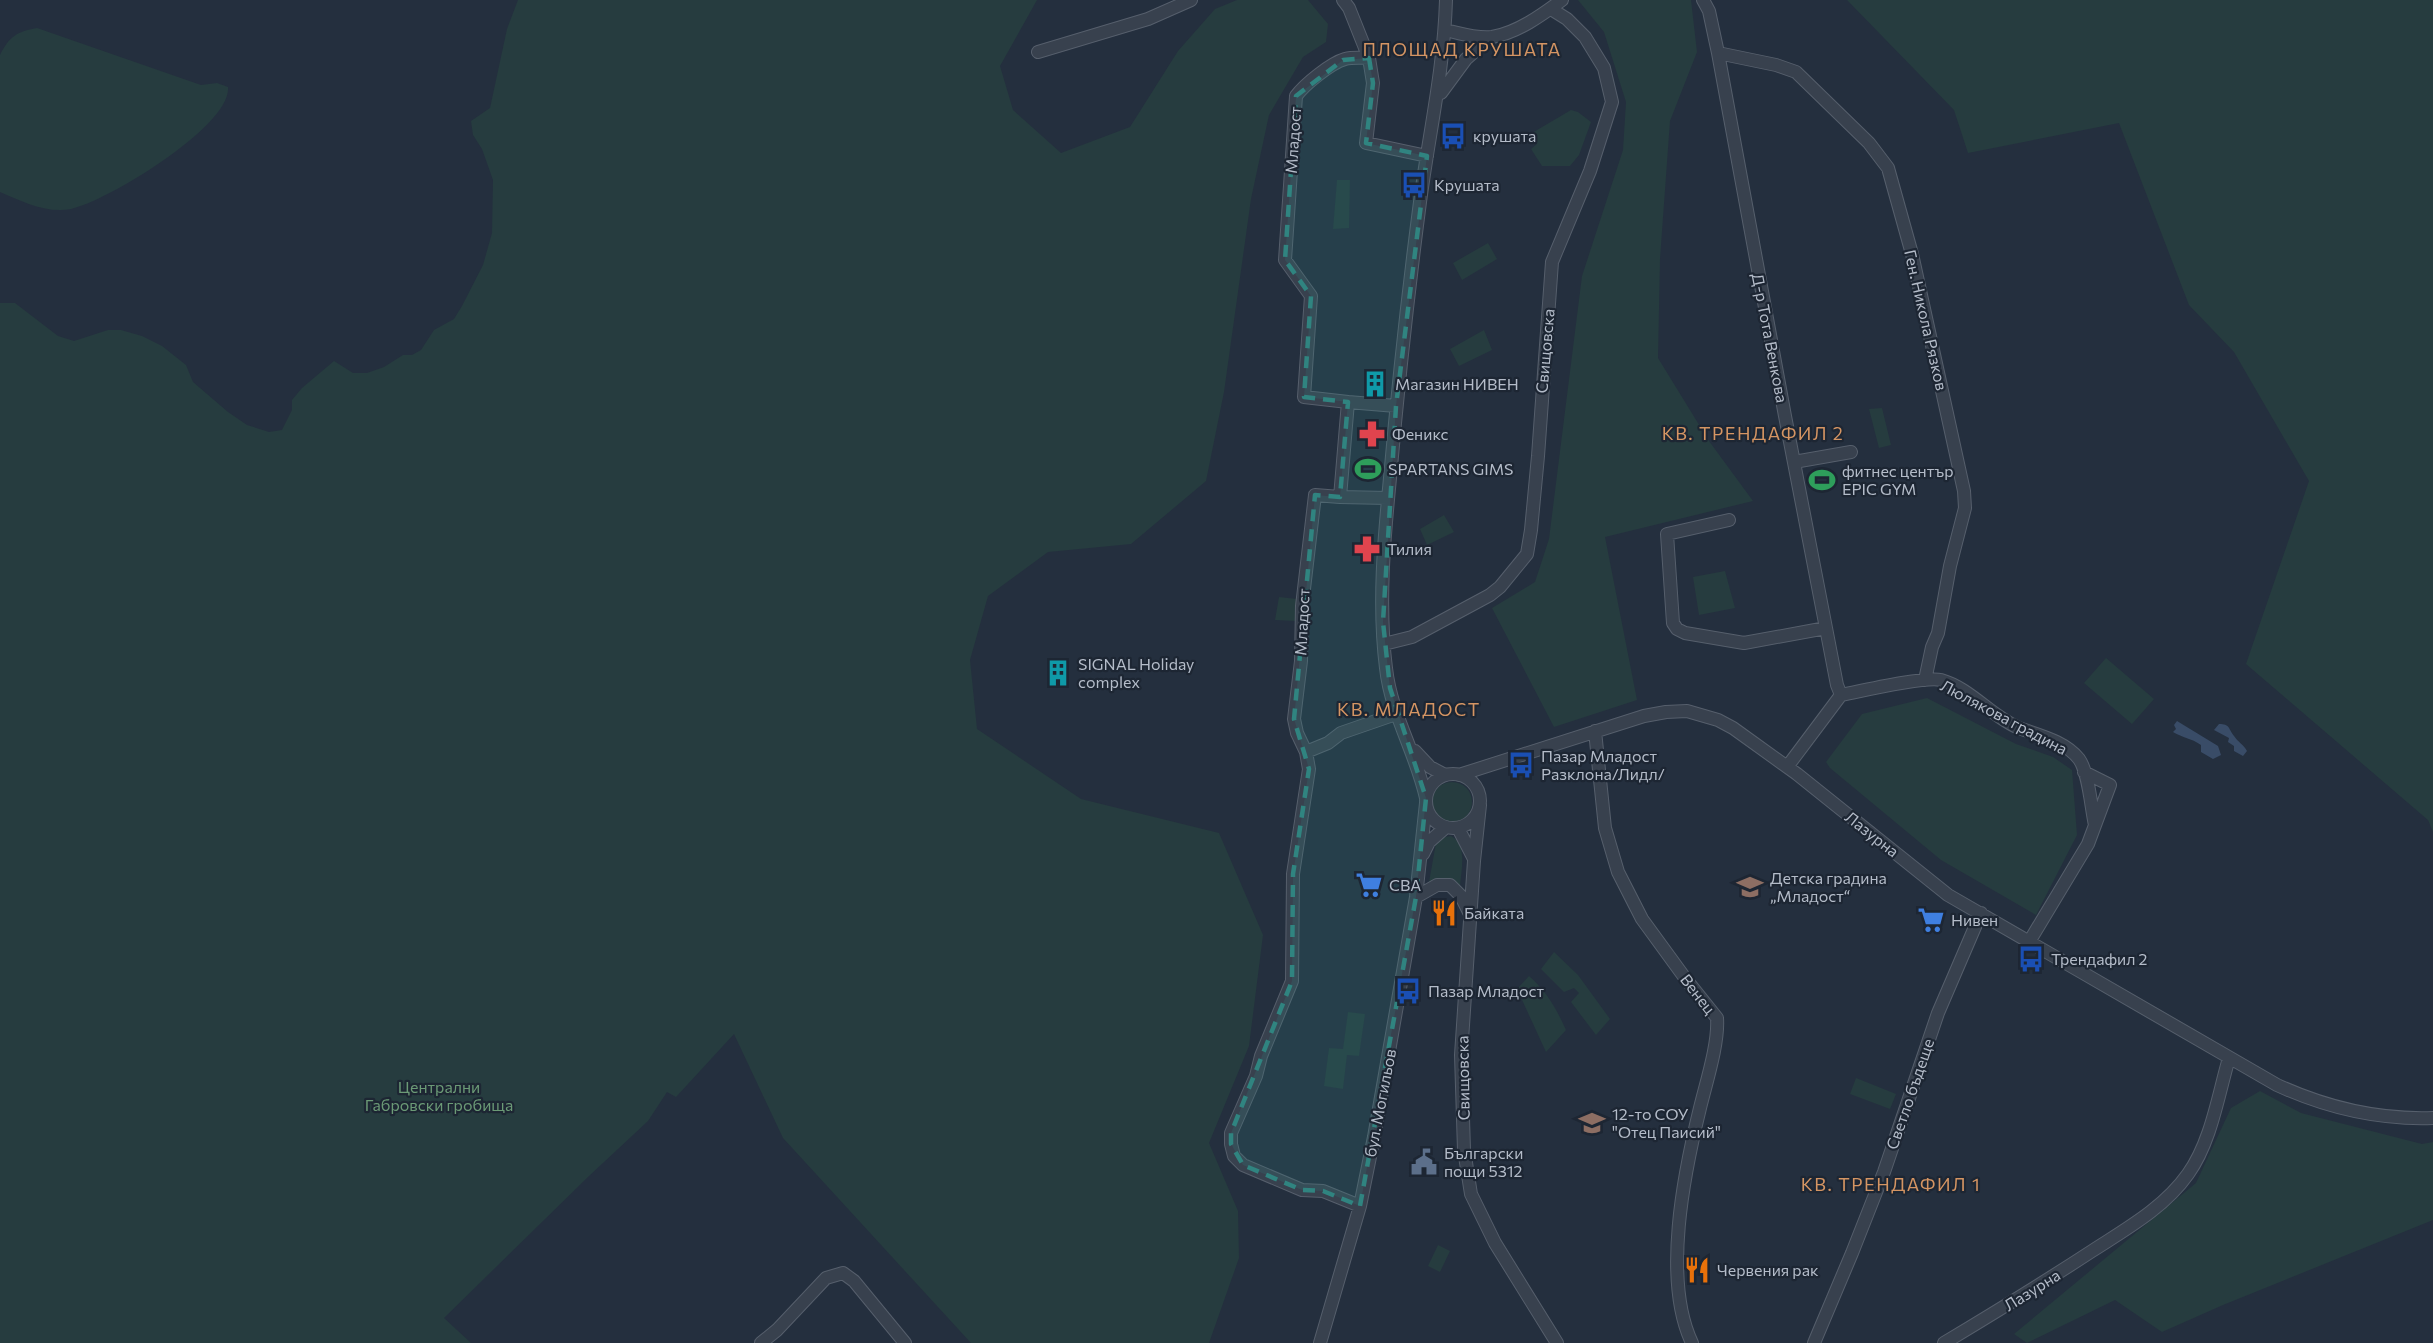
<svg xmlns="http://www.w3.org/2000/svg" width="2433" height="1343" font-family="Commissioner,sans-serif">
<rect width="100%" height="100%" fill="#242f3e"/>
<!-- green -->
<path fill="#263c3f" d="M518 0H1037L1000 66 1013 110 1061 153 1130 127 1178 51 1215 9 1237 0H1308L1328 24 1326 42 1303 57 1269 115 1251 199 1224 392 1206 481 1131 544 1048 552 988 596 970 660 977 729 1081 799 1219 833 1263 935 1249 1046 1209 1143 1238 1211 1239 1258 1209 1343H971L783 1138 734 1034 676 1097 667 1092 648 1121 589 1176 444 1318 471 1343H0V303H15L58 336 74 341 108 330H121L142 336 162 346 186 365 193 382 228 412 247 425 269 432 282 430 292 410V400L302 388 334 361 353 373H367L384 367 403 355H412L421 350 434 330 454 319 462 306 483 265 492 233 493 180 482 149 473 135 471 121 490 108 507 29Z
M1578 0H1691L1697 52 1670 121 1660 259 1658 358 1709 441 1753 501 1605 537 1637 700 1554 727 1492 608 1535 582 1549 539 1582 276 1623 150 1626 102 1604 32Z
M1847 0H2433V832L2428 820 2246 664 2309 481 2234 352 2189 305 2119 123 1968 153 1954 110Z
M37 28 201 85 217 83 228 87C232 126 106 202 71 209 47 214 21 201 0 192V55C10 36 16 32 37 28Z
M1571 110 1578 112 1591 122 1579 155 1570 166H1542L1531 149 1537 144 1532 133Z
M1337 180H1350L1349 228 1333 229Z
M1488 243 1497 259 1462 280 1453 263Z
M1484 330 1492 350 1459 366 1450 349Z
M1882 408 1891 445 1879 448 1869 409Z
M1444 515 1454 532 1427 545 1420 529Z
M1725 571 1735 608 1699 615 1693 577Z
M1279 597 1297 599 1295 621 1275 620Z
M2106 658 2154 699 2132 724 2084 683Z
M1927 698 2016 744 2053 757 2072 770 2077 835 2036 915 1941 860 1830 768 1826 762 1862 714Z
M1432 802a20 20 0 1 1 40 0a20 20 0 1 1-40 0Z
M1451 836C1468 845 1461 870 1460 887 1448 880 1442 878 1429 882L1436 843 1445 837Z
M1554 952 1578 975 1610 1019 1596 1035 1571 1002 1579 993 1574 988 1564 992 1541 969Z
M1529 976C1547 992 1556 1008 1566 1030L1546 1052 1517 989Z
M1348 1012 1365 1014 1359 1056 1347 1055 1343 1089 1324 1086 1329 1048 1343 1049Z
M1856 1078 1896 1094 1890 1109 1850 1094Z
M2260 1091 2301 1113 2422 1144 2433 1142V1220L2223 1305 2162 1332 2115 1300 2027 1343 2014 1334 2196 1183 2231 1108Z
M1438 1245 1450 1251 1440 1272 1428 1266Z"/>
<!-- water -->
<path fill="#394c67" d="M2177 721 2218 746 2221 755 2213 759 2201 752V745C2191 738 2183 738 2173 732L2176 729 2174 725Z
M2219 724C2230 724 2228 728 2234 736 2238 742 2243 744 2247 751L2243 756 2234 751V746L2228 742 2229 738 2214 730Z"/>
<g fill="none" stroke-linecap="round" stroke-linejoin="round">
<!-- minor casing -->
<g stroke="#565f6c" stroke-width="14">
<path id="minor" d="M1343 0 1349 8 1369 58
M1703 0 1709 11 1718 53 1785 416 1826 628 1837 685 1841 695
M1445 30C1459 33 1477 39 1492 37 1517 33 1542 15 1562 0
M1038 52 1148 19 1191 0
M1718 53 1776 65 1796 72 1869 143 1888 168 1912 254 1964 491 1965 508 1950 566 1938 633 1932 647 1925 680
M1441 93 1466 59 1491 37
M1348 402 1396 406
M1794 462 1851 452
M1340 497 1388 498
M1729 520 1667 534 1673 623 1677 629 1685 633 1744 643 1826 628
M1384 644 1412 637 1490 595 1500 587 1527 554 1531 530 1538 456 1552 262 1590 171 1612 102 1604 68 1585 37 1567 19 1551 9
M1841 695C1861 691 1926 676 1941 680 1970 688 1992 717 2019 728 2038 735 2065 741 2079 759 2089 773 2091 808 2095 825
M1595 731 1605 828 1618 872 1642 919 1685 978 1717 1018C1719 1043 1706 1083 1700 1108 1684 1173 1662 1280 1692 1343
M1415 751 1430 767 1445 775
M1306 752 1328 743 1341 733 1396 714
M1787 767 1841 695
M1426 801a27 27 0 1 1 54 0a27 27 0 1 1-54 0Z
M1459 775 1644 716 1666 712 1687 711 1718 720 1733 728 1797 774 1948 895 2277 1085C2327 1108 2377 1120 2433 1118
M1426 798C1416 753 1391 714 1386 668 1378 605 1384 540 1390 478 1398 386 1408 294 1420 202 1429 134 1444 69 1446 0
M1480 805 1474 861 1461 1055 1464 1150 1471 1194 1495 1243 1557 1343
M1458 828 1473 857
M1423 854 1429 842 1446 827
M1416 897 1437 885H1450L1461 896 1469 912
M2029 942 2088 844 2110 785 2084 772
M1360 1206 1323 1191 1302 1190 1243 1165 1234 1156 1231 1144V1133L1256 1076 1261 1056 1292 981 1293 874 1309 769 1306 752 1297 733 1294 719 1301 661 1302 606 1315 495 1340 497 1348 402 1304 397 1311 296 1285 260 1296 96C1305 84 1331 63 1345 59 1353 57 1361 58 1369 58L1373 83 1366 143 1427 156
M761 1343 777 1330 826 1278 843 1273 854 1281 905 1343
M1320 1343 1360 1206 1374 1137 1416 897 1426 803
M1814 1343 1852 1253 1884 1172 1938 1013 1981 913
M1944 1343C1994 1313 2043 1283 2092 1251 2126 1229 2164 1208 2188 1174 2211 1142 2218 1096 2229 1058"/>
</g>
<!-- minor -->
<use href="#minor" stroke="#38414e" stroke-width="12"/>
</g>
<!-- marked area -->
<path fill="#308480" fill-opacity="0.2" stroke="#308480" stroke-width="4.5" stroke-dasharray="12 8" stroke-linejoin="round" d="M1369 58 1373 83 1366 143 1427 156 1396 406 1383 622 1390 688 1426 798 1416 897 1360 1206 1323 1191 1302 1190 1243 1165 1231 1144V1133L1292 981 1293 874 1309 769 1294 719 1315 495 1340 497 1348 402 1304 397 1311 296 1285 260 1296 96 1343 60Z"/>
<!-- icons -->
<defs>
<g id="bus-bare" transform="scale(2.07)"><path d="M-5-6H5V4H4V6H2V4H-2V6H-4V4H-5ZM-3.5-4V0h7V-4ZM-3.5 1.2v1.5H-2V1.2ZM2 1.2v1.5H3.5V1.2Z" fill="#1a4fb4" stroke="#1d2633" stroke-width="2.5" paint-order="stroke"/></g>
<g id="building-bare" transform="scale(2.07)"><path d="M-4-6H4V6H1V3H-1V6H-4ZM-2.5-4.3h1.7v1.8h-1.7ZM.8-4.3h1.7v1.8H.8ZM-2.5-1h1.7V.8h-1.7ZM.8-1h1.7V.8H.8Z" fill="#0f9aa8" stroke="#1d2633" stroke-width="2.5" paint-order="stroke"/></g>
<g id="pharmacy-bare" transform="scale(2.07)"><path d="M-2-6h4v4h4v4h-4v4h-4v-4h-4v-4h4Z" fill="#e0444e" stroke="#1d2633" stroke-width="2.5" paint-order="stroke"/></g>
<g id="stadium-bare" transform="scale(2.07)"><path d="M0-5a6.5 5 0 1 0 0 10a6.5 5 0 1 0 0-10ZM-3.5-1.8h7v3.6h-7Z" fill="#2e9e5b" stroke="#1d2633" stroke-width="2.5" paint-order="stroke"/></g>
<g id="supermarket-bare" transform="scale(2.07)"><path d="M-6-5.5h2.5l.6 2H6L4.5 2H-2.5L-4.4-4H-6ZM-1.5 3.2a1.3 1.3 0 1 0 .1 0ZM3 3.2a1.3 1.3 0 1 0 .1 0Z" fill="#3f7fe0" stroke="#1d2633" stroke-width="2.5" paint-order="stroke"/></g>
<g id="school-bare" transform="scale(2.07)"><path d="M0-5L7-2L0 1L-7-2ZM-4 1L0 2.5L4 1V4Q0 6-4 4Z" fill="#8d6e63" stroke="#1d2633" stroke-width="2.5" paint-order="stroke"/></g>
<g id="restaurant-bare" transform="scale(2.07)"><path d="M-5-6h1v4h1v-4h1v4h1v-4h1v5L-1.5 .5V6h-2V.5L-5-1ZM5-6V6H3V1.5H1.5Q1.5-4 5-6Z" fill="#e8710a" stroke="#1d2633" stroke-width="2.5" paint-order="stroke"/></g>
<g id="civic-bare" transform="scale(2.07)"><path d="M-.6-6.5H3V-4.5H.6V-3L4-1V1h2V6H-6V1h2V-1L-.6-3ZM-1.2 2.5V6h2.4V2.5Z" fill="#5c6f8a" stroke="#1d2633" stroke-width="2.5" paint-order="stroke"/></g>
</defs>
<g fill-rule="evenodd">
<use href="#bus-bare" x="1453" y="136"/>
<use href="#bus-bare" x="1414" y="185"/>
<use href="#building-bare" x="1375" y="384"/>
<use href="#pharmacy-bare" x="1372" y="434"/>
<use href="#stadium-bare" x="1368" y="469"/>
<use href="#stadium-bare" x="1822" y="480"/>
<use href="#pharmacy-bare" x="1367" y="549"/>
<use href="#building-bare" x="1058" y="673"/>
<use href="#bus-bare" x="1521" y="765"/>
<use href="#supermarket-bare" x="1369" y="885"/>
<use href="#school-bare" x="1750" y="887"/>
<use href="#restaurant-bare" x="1444" y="913"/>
<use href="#supermarket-bare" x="1931" y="920"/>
<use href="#bus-bare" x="2031" y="959"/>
<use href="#bus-bare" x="1408" y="991"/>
<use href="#school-bare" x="1592" y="1123"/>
<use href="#civic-bare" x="1424" y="1162"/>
<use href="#restaurant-bare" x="1697" y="1270"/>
</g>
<g text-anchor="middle" stroke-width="4.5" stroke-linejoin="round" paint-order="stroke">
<!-- poi labels -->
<g font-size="16" fill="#b4bcc9" stroke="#1d2633" text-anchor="start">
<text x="1473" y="142">крушата</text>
<text x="1434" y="191">Крушата</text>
<text x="1395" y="390">Магазин НИВЕН</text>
<text x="1392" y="440">Феникс</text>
<text x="1388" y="475">SPARTANS GIMS</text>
<text x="1842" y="477">фитнес център<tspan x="1842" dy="18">EPIC GYM</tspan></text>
<text x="1387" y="555">Тилия</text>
<text x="1078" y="670">SIGNAL Holiday<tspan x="1078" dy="18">complex</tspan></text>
<text x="1541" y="762">Пазар Младост<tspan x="1541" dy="18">Разклона/Лидл/</tspan></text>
<text x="1770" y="884">Детска градина<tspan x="1770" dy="18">„Младост“</tspan></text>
<text x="1389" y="891">CBA</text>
<text x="1464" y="919">Байката</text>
<text x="1951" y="926">Нивен</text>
<text x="2051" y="965">Трендафил 2</text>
<text x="1428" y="997">Пазар Младост</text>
<text x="1612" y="1120">12-то СОУ<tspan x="1612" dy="18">"Отец Паисий"</tspan></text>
<text x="1444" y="1159">Български<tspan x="1444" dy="18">пощи 5312</tspan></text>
<text x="1717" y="1276">Червения рак</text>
</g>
<!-- street labels -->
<g font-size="16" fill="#b4bcc9" stroke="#1d2633">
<text transform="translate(1293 140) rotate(-86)" y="6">Младост</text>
<text transform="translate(1926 320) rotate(77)" y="6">Ген. Никола Рязков</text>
<text transform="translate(1770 338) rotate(79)" y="6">Д-р Тота Венкова</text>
<text transform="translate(1545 351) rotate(-85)" y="6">Свищовска</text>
<text transform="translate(1302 622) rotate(-87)" y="6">Младост</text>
<text transform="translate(2004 717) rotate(28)" y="6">Люлякова градина</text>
<text transform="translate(1872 834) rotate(38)" y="6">Лазурна</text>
<text transform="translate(1698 994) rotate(52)" y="6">Венец</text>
<text transform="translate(1463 1078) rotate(-91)" y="6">Свищовска</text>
<text transform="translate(1910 1094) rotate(-71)" y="6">Светло бъдеще</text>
<text transform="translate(1380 1103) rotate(-79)" y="6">бул. Могильов</text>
<text transform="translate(2032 1290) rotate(-32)" y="6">Лазурна</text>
</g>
<!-- park labels -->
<g font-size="16" fill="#6b9a76" stroke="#1d2633">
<text x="439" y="1093">Централни<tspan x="439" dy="18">Габровски гробища</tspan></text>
</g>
<!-- neighbourhood labels -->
<g font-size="18" letter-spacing="1.5" fill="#d59563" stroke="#1d2633">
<text x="1462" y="56">ПЛОЩАД КРУШАТА</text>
<text x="1753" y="440">КВ. ТРЕНДАФИЛ 2</text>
<text x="1409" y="716">КВ. МЛАДОСТ</text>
<text x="1891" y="1191">КВ. ТРЕНДАФИЛ 1</text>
</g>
</g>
</svg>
